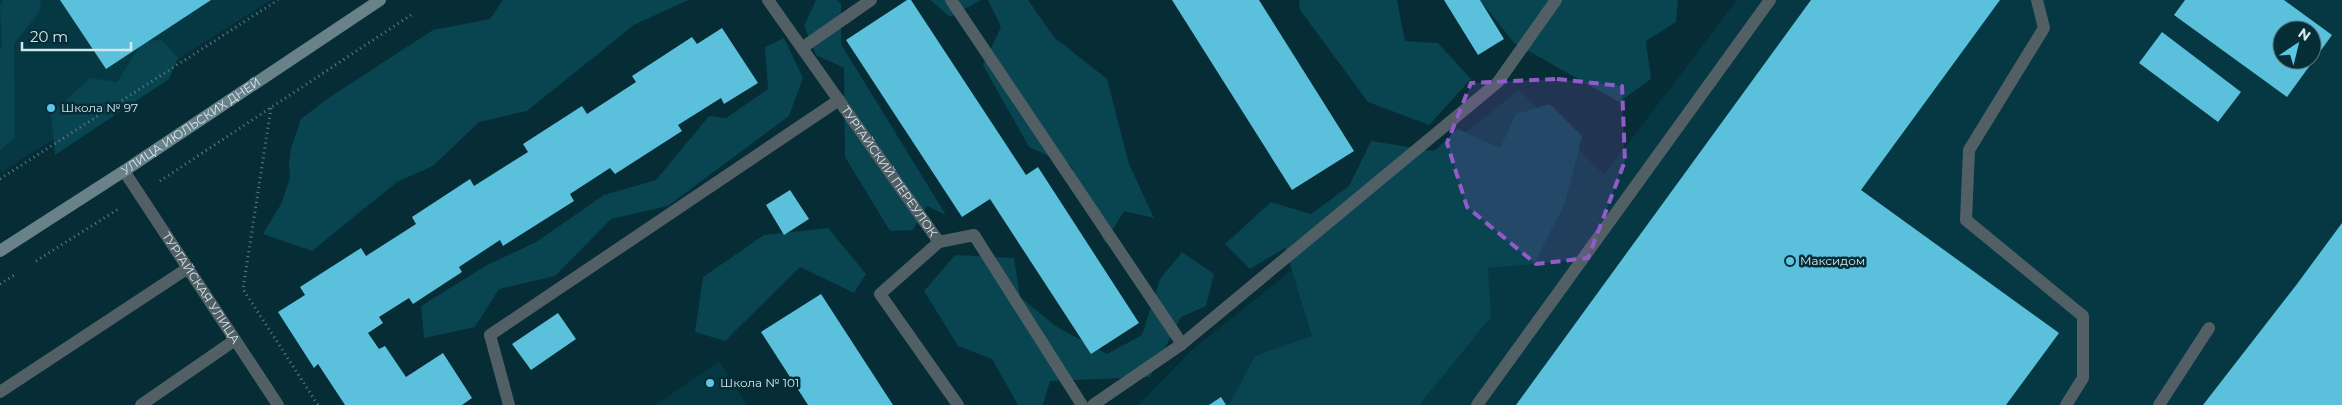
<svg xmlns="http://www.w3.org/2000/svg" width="2342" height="405" font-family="Montserrat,sans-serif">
<rect width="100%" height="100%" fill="#062c35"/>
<!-- built -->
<path fill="#053843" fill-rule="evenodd" d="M0 0H271L2 172 0 169Z
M1737 0H2342V405H1138L1195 347 1519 90 1604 175ZM2282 30H2312V60H2282Z
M719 361 747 405H656Z"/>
<!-- green -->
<path fill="#094451" d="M3 0H40L41 10 14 44 15 138 0 150V50L2 47 0 6Z
M503 0H688L634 25 527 111 479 122 433 166 397 182 312 251 263 234 281 204 290 178 289 164 291 148 301 119 327 99 433 30 490 19Z
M816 0H837L841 4V44L946 215 927 206 913 230 890 231 845 157 844 68 816 55 804 26Z
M930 0H981L950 17Z
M988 0H1028L1054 37 1107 79 1129 164 1154 218 1124 211 1105 243 1071 166 1029 147 983 65 1001 27Z
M1299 0H1397L1405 41 1438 43 1471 79 1429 125 1368 102 1300 10Z
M1480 0H1678L1676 22 1646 41 1651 79 1619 102 1514 43Z
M784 38 803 78 789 116 668 206 611 219 555 276 499 289 475 327 424 338 421 306 487 265 536 242 604 195 656 180 709 116 726 118 768 89 765 47Z
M162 40 178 58 169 79 55 155 51 114 90 78 117 82 143 41Z
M1550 104 1582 136 1565 203 1534 264 1488 268 1491 317 1419 405H1229L1255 356 1312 336 1285 248 1250 269 1225 244 1271 202 1311 214 1349 186 1371 141 1434 151 1458 129 1500 148 1516 114Z
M828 228 866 274 854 293 800 267 725 341 695 332 703 277 764 235Z
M1182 252 1214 274 1206 306 1181 317 1150 377 1050 381 1043 405H1018L992 359 958 346 924 291 955 255 1014 258 1020 297 1057 327 1107 354 1142 335 1160 279Z"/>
<!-- building -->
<path fill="#5ac0db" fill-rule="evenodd" d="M60 0H211L106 69Z
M907 0H911L1026 175 1038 167 1139 323 1091 354 990 199 962 217 846 40Z
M1172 0H1259L1354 151 1292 190Z
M1444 0H1480L1504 39 1478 55Z
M1811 0H2000L1861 190 2059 333 2006 405H1516Z
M2185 0H2284L2332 35 2287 97 2174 15ZM2282 30H2312V60H2282Z
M722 28 758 83 724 104 721 98 678 125 682 131 615 174 610 168 570 194 574 201 503 246 500 240 459 267 462 272 413 304 409 298 379 317 383 323 368 333 379 349 385 346 406 377 443 353 472 398 462 405H345L318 364 314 368 278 312 305 295 300 287 361 248 366 256 416 224 412 217 470 179 474 186 528 152 523 144 582 106 587 114 636 82 632 76 692 37 697 44Z
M2162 32 2241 92 2218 122 2139 63Z
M790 190 809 219 784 235 766 205Z
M2342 223V405H2203L2297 284Z
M821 294 893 405H808L761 332Z
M558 313 576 339 531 370 512 344Z
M1221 397 1226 405H1209Z"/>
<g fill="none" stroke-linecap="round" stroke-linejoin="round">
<!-- path -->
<path stroke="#617f87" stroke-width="3" stroke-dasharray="1 4" stroke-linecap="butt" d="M271 108 243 289 318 405
M0 179 278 0
M160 181 414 13
M36 261 120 208
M0 284 16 274"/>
<!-- lane -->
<g stroke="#526065" stroke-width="12">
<path id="s1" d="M768 0 939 242 880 294 958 405"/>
<path d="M951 0 1182 344"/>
<path d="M2037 0 2044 28 1969 150 1966 220 2083 316V378L2066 405"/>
<path d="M802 48 871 0"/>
<path d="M939 242 974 235 1082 405"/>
<path d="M0 392 188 268"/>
<path d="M141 405 235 340"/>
<path d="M509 405 490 335 839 100"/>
<path d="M1093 405 1182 344 1498 82 1556 0"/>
<path d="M1477 405 1770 0"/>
<path d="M2159 405 2209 328"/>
</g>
<!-- street -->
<path stroke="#526065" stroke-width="12" id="s2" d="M124 171 278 405"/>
<!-- secondary -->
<path stroke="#698188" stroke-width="12" id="s3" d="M0 251 124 171 380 0"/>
</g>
<!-- marked area -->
<path fill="#915bca" fill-opacity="0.2" stroke="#915bca" stroke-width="4" stroke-dasharray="10 6" stroke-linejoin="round" d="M1557 79 1622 86 1625 161 1588 258 1536 264 1467 207 1447 143 1471 83Z"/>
<!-- markers -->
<g fill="#5ac8e5" stroke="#062c35" stroke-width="2">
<circle cx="51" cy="108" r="5"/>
<circle cx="1790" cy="261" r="5"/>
<circle cx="710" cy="383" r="5"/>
</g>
<g text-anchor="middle" stroke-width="5" stroke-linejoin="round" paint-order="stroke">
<!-- poi labels -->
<g font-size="12" fill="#d4e7ed" stroke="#062c35" text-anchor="start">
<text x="61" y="112">Школа № 97</text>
<text x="1800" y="265">Максидом</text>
<text x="720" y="387">Школа № 101</text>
</g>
<!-- street labels -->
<g font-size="12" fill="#d4e7ed" stroke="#062c35">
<text dy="4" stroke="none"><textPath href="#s3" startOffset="228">УЛИЦА ИЮЛЬСКИХ ДНЕЙ</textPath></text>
<text dy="4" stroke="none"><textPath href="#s1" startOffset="210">ТУРГАЙСКИЙ ПЕРЕУЛОК</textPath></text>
<text dy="4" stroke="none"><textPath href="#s2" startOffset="140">ТУРГАЙСКАЯ УЛИЦА</textPath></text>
</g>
</g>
<!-- north arrow -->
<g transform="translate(2297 45) rotate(35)"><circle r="24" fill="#062c35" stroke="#58777f"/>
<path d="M0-4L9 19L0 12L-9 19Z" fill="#5ac8e5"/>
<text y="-8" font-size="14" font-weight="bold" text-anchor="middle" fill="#d4e7ed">N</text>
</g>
<!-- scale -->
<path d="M22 42v8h109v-8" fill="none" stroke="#d4e7ed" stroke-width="2.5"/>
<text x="30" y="42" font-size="15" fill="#d4e7ed" stroke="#062c35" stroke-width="4" paint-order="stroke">20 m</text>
</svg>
